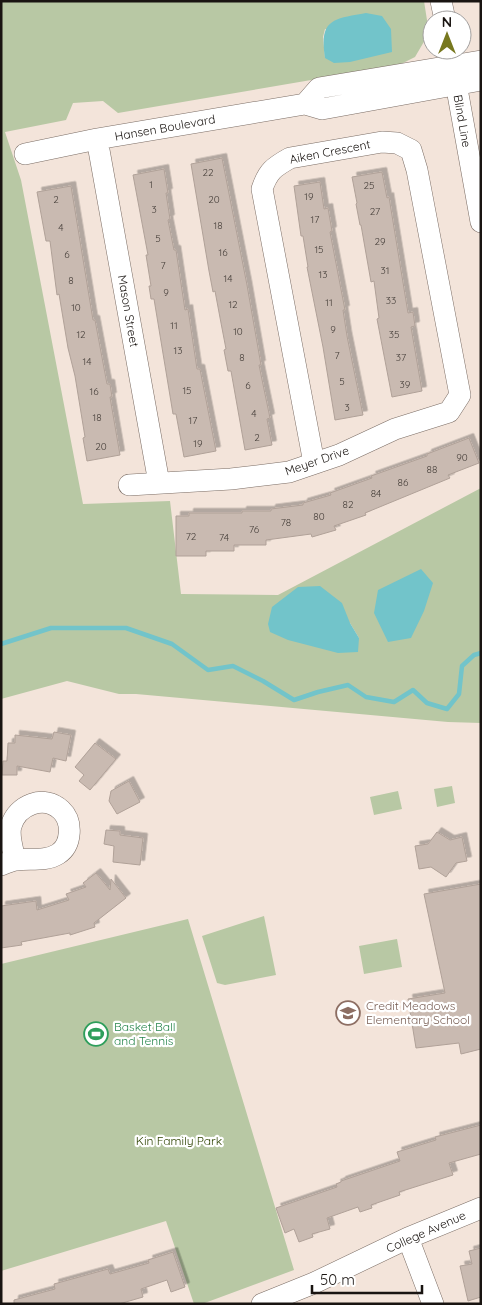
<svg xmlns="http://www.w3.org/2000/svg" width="482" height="1305" font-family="Quicksand,sans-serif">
<defs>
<filter id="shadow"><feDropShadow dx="4.5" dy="-4.5" stdDeviation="0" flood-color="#0004"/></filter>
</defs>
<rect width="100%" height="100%" fill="#f3e4da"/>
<!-- green -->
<path fill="#b8c8a4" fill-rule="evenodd" d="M1 1H424L429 33 415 57 399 65 118 113 103 101 73 103 66 120 5 132 21 180 83 504 170 501 181 594 278 595 481 488V723L448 722 136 694H119L67 681 1 699ZM325 29 392 51 325 58 323 37ZM272 607 350 623 359 638Z
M452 786 455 803 437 807 434 789Z
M398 791 402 809 374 815 370 797Z
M264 916 276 975 225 985 217 983 202 936Z
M188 919 294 1270 202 1304H194L166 1221 1 1271V964Z
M397 939 402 967 364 974 359 946Z"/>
<!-- water -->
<path fill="#72c4ca" d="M366 13 382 16 391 29 392 52 350 62 334 63 325 58C319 19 333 19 366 13Z
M421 569 433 583 424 611 411 638 388 642 374 613 378 590Z
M320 586 342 603 350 623 359 638 358 652 338 653 288 640 270 632 268 624 272 607 298 587Z"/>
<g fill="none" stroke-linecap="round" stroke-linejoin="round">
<!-- stream -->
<path stroke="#72c4ca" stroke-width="4.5" d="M1 644 51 628H126L172 644 208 670 233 666 263 681 294 700 318 692 348 685 366 697 394 702 413 690 427 703 447 709 459 694 462 666 474 655 481 653"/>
</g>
<!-- building -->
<path fill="#c9bab1" stroke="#b0a198" filter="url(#shadow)" d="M222 158 247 285 261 365H259L270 418 267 419 272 445 245 450 231 371H228L224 350 226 349 221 323 215 291 213 292 209 271 191 164Z
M164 169 168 193H166L170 219 168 220 174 250H176L185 310 188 309 197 369H200L216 451 184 457 176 414H173L154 299H151L149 286H151L146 255H148L133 175Z
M382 172 387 198 389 197 408 313 413 312 415 326 411 327 422 391 392 397 377 319 379 318 374 281 371 282 361 225H360L356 204 357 203 352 177Z
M320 182 324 209 328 208 332 231 330 232 345 310H343L347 336 363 415 335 420 323 347 307 267H308L303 236H301L294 186Z
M71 186 93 320H95L107 384H110L112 397H110L120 455 87 461 83 438 85 437 75 376 68 348 59 294 57 295 50 241H46L37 192Z
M469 438 479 463 448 475 450 478 365 513 366 515 334 526 336 530 312 537 311 534 266 540V545H234V551H206V556H176V516H189V513H242V511H271V509L303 505V503L331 495 330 493 372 478 371 476 427 456V454Z
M54 732 71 735 66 761 53 758 50 772 17 766V775H2L3 761H7L8 743H15V735L52 739Z
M95 743 116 759 90 790 79 781 84 775 75 767Z
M129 781 140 802 117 814 109 801 111 791Z
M106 830 120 831V835L143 838 140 865 113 862 114 846 104 844Z
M437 832 450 840 462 837 467 861 456 863 446 877 431 867 419 869 415 846 428 844Z
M96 873 110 890 111 879 126 898 94 923 95 927 70 935V933L21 942 22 945 1 948V906L36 901 37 910 69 900 66 894 86 887 83 883Z
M481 884V1049L461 1054 459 1043 416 1048 408 999 445 993 424 894Z
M481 1125V1154L449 1163 453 1175 399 1192 400 1195 371 1205 372 1208 360 1212 358 1207 327 1218 330 1229 312 1234 313 1237 299 1242 294 1229 285 1233 276 1208 337 1187 336 1184 341 1182V1181L400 1161 397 1152 436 1140 435 1137Z
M481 1248V1297L468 1301 460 1266 472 1264 469 1251Z
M173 1252 185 1287 171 1292 167 1280 141 1289 143 1297 119 1304H14V1300L55 1289 54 1284 108 1269 110 1274 149 1263 148 1260Z"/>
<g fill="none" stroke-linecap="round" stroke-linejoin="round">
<!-- minor casing -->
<g stroke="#7b6d65" stroke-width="22">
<path id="minor" d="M441 1 445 20
M450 50 481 222
M305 104 319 88 481 61
M97 139 159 483
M25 154 97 139 305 104 322 109 481 80
M129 485 231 479 289 472 339 455 395 429 449 412 460 395 417 170 411 150 397 143 382 142 290 158C274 167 268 171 262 189L314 463
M1 865C6 863 11 861 16 860 30 858 45 862 58 854 72 845 73 821 61 810 44 794 17 805 11 826 8 836 13 849 15 860
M408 1238 433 1304
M262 1304 314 1283 408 1238 481 1208"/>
</g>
<!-- minor -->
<use href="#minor" stroke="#fff" stroke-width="21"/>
</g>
<!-- icons -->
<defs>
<g id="school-ring" transform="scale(1.25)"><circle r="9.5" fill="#fff" stroke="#8d6e63" stroke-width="1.5"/><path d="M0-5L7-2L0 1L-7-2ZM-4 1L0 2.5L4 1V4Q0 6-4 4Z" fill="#8d6e63"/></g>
<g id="stadium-ring" transform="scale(1.25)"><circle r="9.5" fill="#fff" stroke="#2e9e5b" stroke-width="1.5"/><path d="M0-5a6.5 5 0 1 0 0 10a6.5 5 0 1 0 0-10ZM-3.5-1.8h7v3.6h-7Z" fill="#2e9e5b"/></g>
</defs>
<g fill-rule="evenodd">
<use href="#school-ring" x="348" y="1013"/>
<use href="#stadium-ring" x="96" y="1034"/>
</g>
<g text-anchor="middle" stroke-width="4.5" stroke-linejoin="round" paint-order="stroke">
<!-- number labels -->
<g font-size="10" fill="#453e39">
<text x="208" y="176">22</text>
<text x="151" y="188">1</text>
<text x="369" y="189">25</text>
<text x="309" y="200">19</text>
<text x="56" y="203">2</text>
<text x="214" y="203">20</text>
<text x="154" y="213">3</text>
<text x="375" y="215">27</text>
<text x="315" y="223">17</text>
<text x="218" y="229">18</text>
<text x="61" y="231">4</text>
<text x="158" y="242">5</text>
<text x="380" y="245">29</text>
<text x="319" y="253">15</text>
<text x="223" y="256">16</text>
<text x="67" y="258">6</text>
<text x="163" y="269">7</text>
<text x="385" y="274">31</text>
<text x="323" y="278">13</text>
<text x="228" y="282">14</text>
<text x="71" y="284">8</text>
<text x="166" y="296">9</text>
<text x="391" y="304">33</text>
<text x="329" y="306">11</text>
<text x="233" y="308">12</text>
<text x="76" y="311">10</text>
<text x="174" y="329">11</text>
<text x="333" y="333">9</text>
<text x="238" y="335">10</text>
<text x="81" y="338">12</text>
<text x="394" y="338">35</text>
<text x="178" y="354">13</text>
<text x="337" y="359">7</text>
<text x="242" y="361">8</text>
<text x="401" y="361">37</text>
<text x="87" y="365">14</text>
<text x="342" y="385">5</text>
<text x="405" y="388">39</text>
<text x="248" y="389">6</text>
<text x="187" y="394">15</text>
<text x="94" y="395">16</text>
<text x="347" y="411">3</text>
<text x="254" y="417">4</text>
<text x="97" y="421">18</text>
<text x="193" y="424">17</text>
<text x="257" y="441">2</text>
<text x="198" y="447">19</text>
<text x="101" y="450">20</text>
<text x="462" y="461">90</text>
<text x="432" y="473">88</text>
<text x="403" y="486">86</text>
<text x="376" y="497">84</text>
<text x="348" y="508">82</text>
<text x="319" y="520">80</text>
<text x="286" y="526">78</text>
<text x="254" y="533">76</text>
<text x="191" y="540">72</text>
<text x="224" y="541">74</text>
</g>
<!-- street labels -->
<g font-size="12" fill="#191411" stroke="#fff">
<text transform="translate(462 121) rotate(80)" y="4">Blind Line</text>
<text transform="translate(165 128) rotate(-10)" y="4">Hansen Boulevard</text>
<text transform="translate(330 152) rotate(-11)" y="4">Aiken Crescent</text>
<text transform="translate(128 311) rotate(80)" y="4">Mason Street</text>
<text transform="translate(317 461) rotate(-19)" y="4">Meyer Drive</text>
<text transform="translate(426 1232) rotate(-24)" y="4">College Avenue</text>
</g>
<!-- education labels -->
<g font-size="12" fill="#785e54" stroke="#fff" text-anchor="start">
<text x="366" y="1010">Credit Meadows<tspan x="366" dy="14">Elementary School</tspan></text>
</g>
<!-- leisure labels -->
<g font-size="12" fill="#27864d" stroke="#fff" text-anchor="start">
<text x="114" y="1031">Basket Ball<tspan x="114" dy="14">and Tennis</tspan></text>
</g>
<!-- park labels -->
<g font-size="12" fill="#2f4302" stroke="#fff">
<text x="179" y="1145">Kin Family Park</text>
</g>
</g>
<!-- border -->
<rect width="482" height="1305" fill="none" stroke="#191411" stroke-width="5"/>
<!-- north arrow -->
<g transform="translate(447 35)"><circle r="24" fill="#ffffff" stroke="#a3a1a0"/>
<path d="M0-4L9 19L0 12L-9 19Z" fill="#77781f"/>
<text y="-8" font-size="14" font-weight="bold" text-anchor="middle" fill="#191411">N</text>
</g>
<!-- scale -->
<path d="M312 1285v8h110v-8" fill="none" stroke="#191411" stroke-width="2.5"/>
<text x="320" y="1285" font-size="15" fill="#191411" stroke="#ffffff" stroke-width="4" paint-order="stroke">50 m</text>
</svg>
